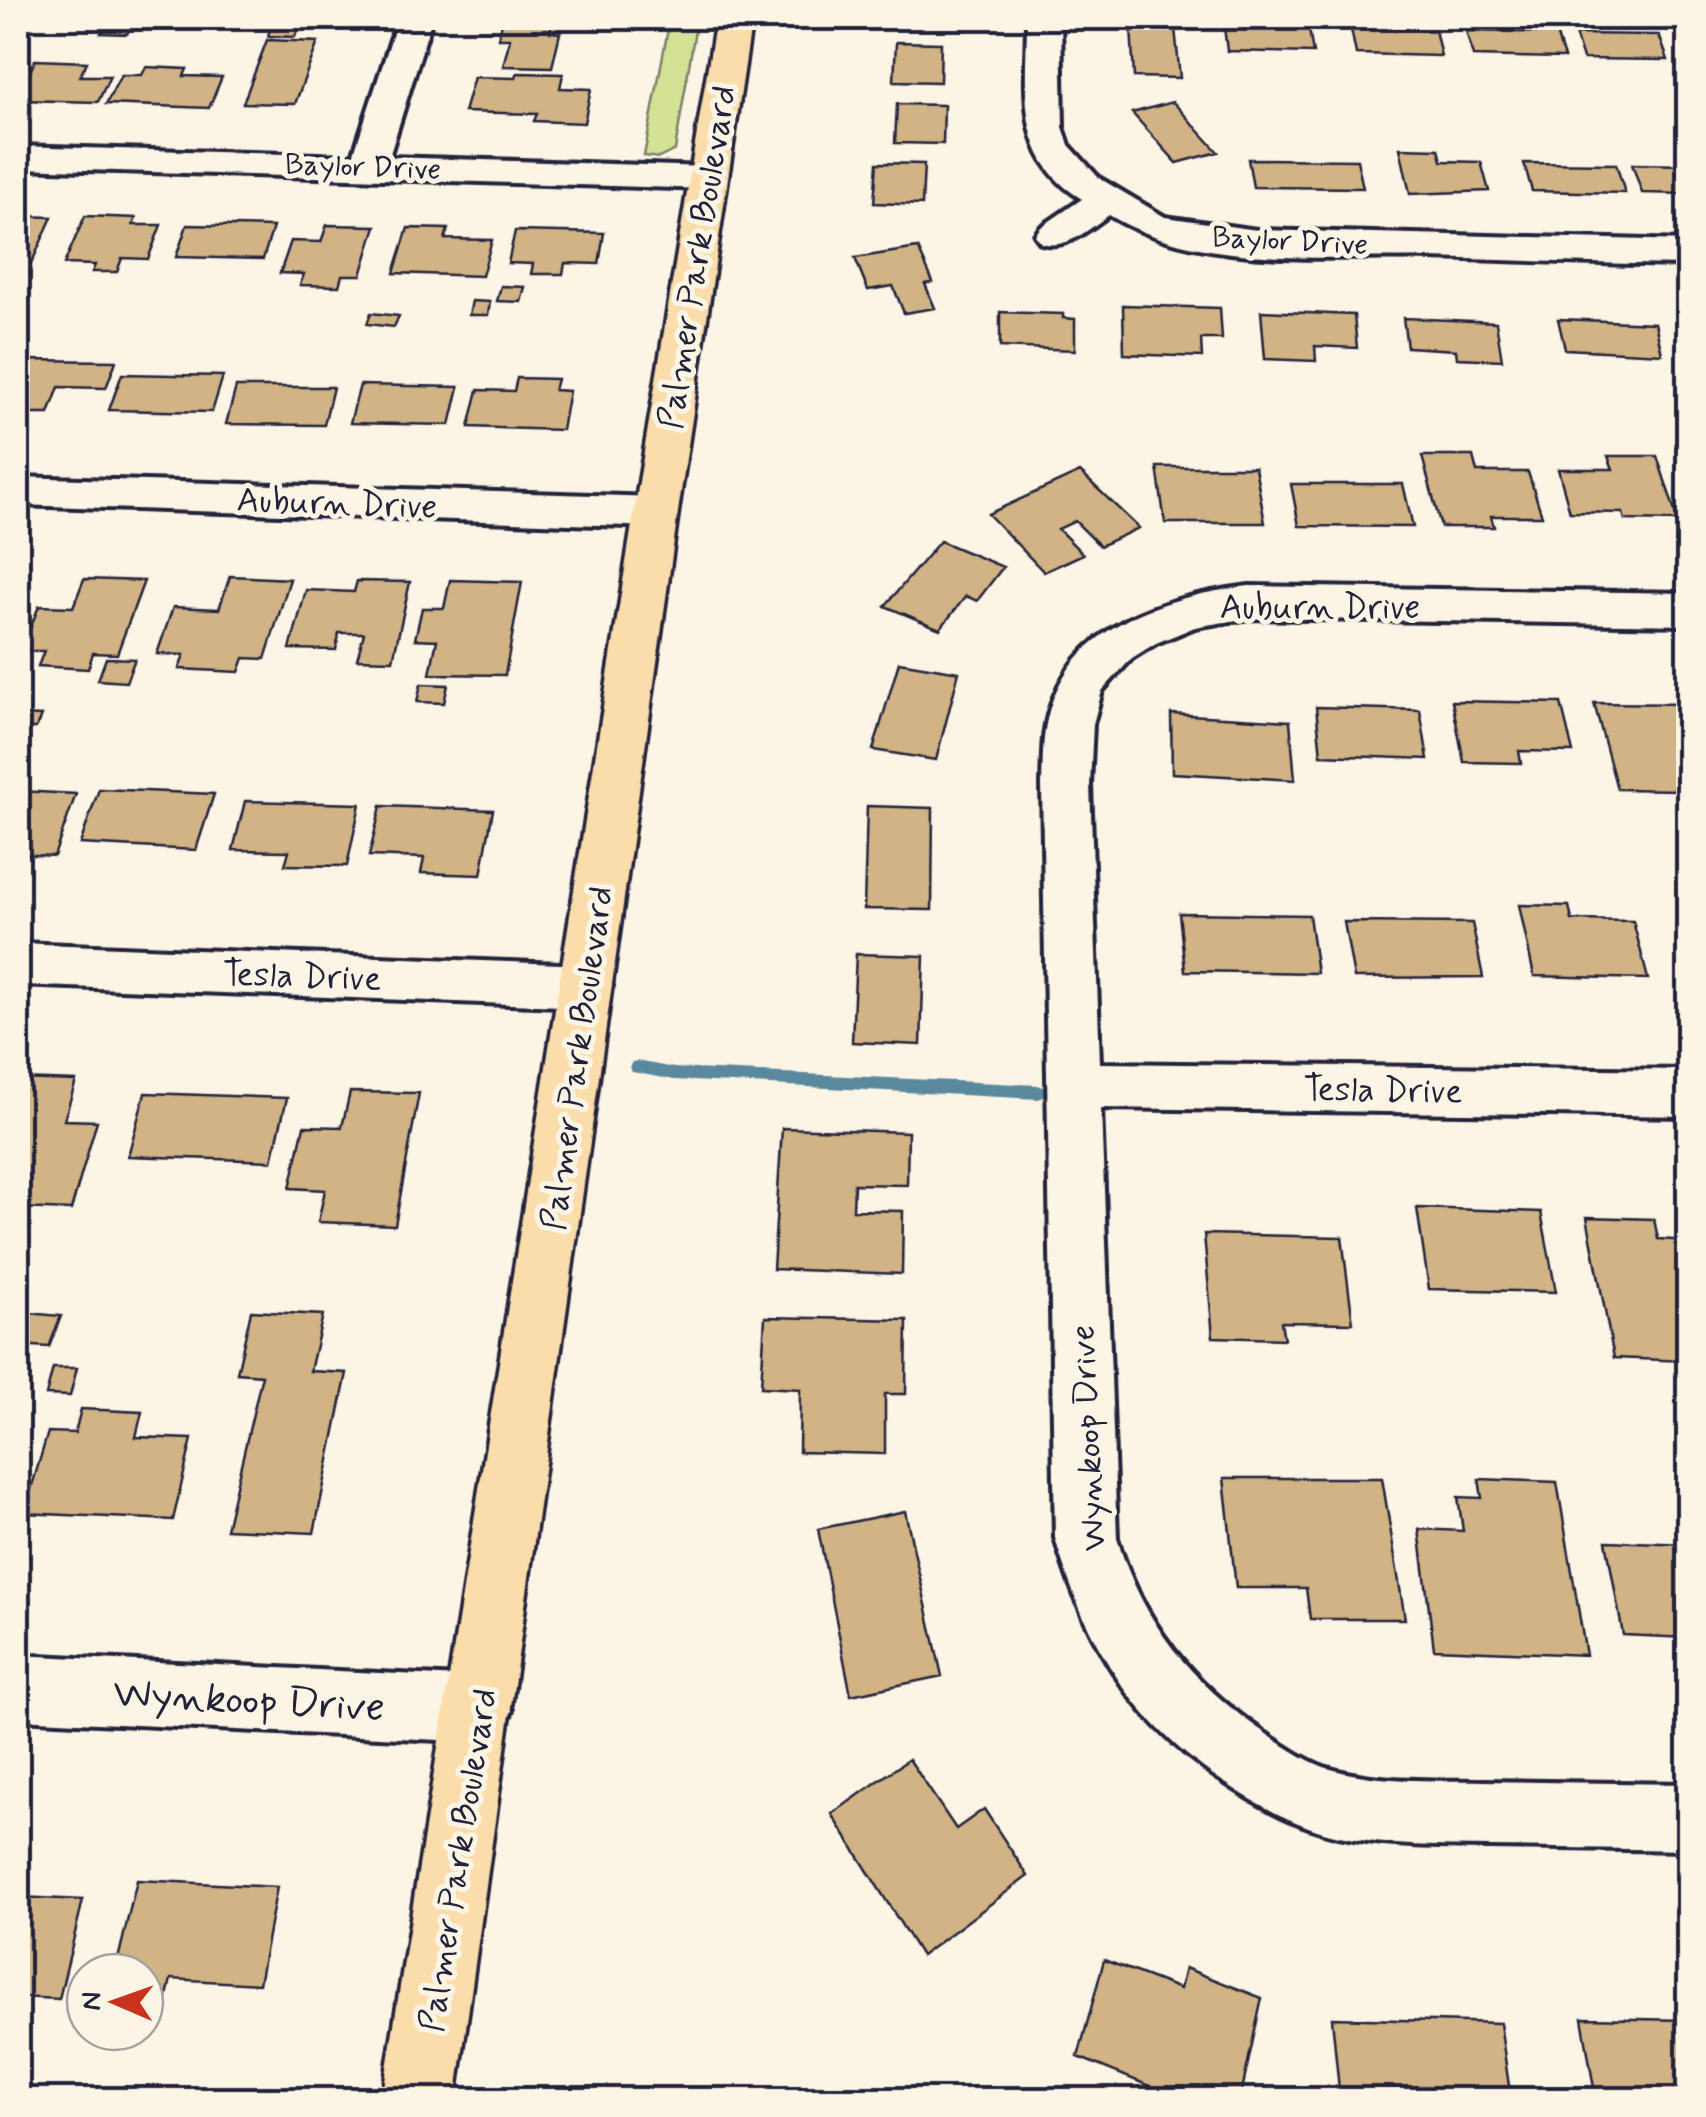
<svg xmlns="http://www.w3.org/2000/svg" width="1706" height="2117" font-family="Mynerve,sans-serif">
<rect width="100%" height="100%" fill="#fcf5e5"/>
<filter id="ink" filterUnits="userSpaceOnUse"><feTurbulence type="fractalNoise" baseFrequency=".01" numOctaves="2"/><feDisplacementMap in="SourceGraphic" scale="20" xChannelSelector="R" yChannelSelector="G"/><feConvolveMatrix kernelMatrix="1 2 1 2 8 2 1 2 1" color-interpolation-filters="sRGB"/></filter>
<g filter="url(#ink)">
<!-- green -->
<path fill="#d4e296" stroke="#7b8268" stroke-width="2.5" d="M670 18H697L675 150 659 158 644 156Z"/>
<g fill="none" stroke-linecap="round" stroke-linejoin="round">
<!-- stream -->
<path fill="#5a899e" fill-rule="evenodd" d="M637 1061 674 1068 1038 1085 1043 1087 1046 1092 1043 1097 1038 1099 674 1080 632 1072 629 1067 632 1062Z"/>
</g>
<!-- building -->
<path fill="#d1b385" stroke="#22223b" stroke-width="2.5" d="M503 19 553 20 550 32 560 33 552 67 503 66 510 38H498Z
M107 23 132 24 127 34 101 33Z
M271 26 299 27 295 37 268 36Z
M1131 27 1175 28 1180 78 1134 77Z
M1224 27 1309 29 1313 53 1227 51Z
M1351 29 1435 30 1441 56 1356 54Z
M1466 31 1556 33 1564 58 1473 56Z
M1575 34 1659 35 1668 60 1583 59Z
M267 40 318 42 295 104 243 103Z
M896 42 941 43 940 82 894 81Z
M35 60 87 62 80 76H110L98 102 18 100Z
M146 67 187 69 184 76 222 77 209 108 106 104 121 75H142Z
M517 73 563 74 560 88 591 89 584 123 534 121 537 114 464 112 474 77 516 78Z
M1173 102 1218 152 1177 163 1132 113Z
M897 104 944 105 943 144 895 143Z
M1400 148 1439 149 1442 161 1481 162 1489 191 1410 194Z
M1248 159 1357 160 1363 188 1253 187Z
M877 163 924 164 922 205 874 203Z
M1524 163 1616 164 1625 193 1532 191Z
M1632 164 1688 165V194L1642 193Z
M18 216 52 217 28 271H18Z
M85 216 136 218 133 225H161L148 259 122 258 117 272H92L95 265 64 264Z
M187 225 273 227 263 259 176 257Z
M327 225 376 226 361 275H342L339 286 300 285 304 274 280 273 291 241 321 242Z
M408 228 448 229 445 239 492 240 482 276 394 273Z
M515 231 604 233 599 264 565 263 563 274H531L533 264 508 263Z
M918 248 933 282 925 284 935 308 904 313 893 286 868 290 855 258Z
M501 286 525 287 521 302 497 301Z
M472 301 490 302 488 315H469Z
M1123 305 1220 308 1222 339H1201L1202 357 1124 354Z
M1261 311 1354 315 1357 348 1315 346 1316 361 1265 359Z
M1000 312 1063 314V318L1075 319V350L1000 347Z
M371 313 399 316 394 327 367 324Z
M1403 318 1496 322 1502 360 1457 358 1456 350 1407 347Z
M1558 319 1655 323 1662 354 1565 349Z
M19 360 116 361 106 388 59 387 49 414H18Z
M122 374 223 376 212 412 109 410Z
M517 378 557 379 554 390 569 391 562 430 469 427 478 390 514 391Z
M360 385 459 387 450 425 350 423Z
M236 387H333L324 425 226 424Z
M1422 456H1473L1477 472H1528L1542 516H1491L1494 527H1441Z
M1608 456H1657L1678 521 1625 520 1623 513 1570 512 1558 469H1613Z
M1157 467H1255L1265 523H1165Z
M1080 472 1139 528 1100 546 1075 521 1058 529 1083 554 1044 572 988 514Z
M1291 484H1403L1413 527 1299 526Z
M940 541 1003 567 977 601 966 596 940 629 885 606Z
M230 576 290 579 265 659 244 658 239 672 179 669 184 655 157 654 173 607 219 609Z
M84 579 144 581 117 654 93 653 88 669 38 666 44 651H21L39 606 73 607Z
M450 580 522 582 505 675 430 674 437 640 415 639 422 608H444Z
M357 581 410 582 393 660 357 659 364 633H339L336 650 290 649 306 590 354 592Z
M106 658 135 659 126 682 98 680Z
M899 662 959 672 936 760 873 750Z
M421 684 448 685 444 703 417 702Z
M1452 701 1561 703 1573 752 1519 751 1521 763 1464 762Z
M1594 703 1688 704V762L1672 761 1680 790 1617 789Z
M1316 707 1420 710 1428 759 1321 755Z
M1171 714 1290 721 1295 780 1172 773Z
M20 715 41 716 36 728H18Z
M99 789 214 794 196 850 80 844Z
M18 791 76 794 54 856 18 854Z
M245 801 360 804 347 866 285 865 289 851 233 850Z
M381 806 493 810 481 875 421 873 424 858 369 856Z
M867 806 933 808 932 910 864 909Z
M1519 905 1569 906 1572 920 1633 921 1648 979 1534 976Z
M1179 913 1309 915 1317 973 1185 971Z
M1344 922 1472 923 1483 977 1354 978Z
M856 954 924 956 921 1045 852 1042Z
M18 1079 76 1081 64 1120 97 1121 71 1210 18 1208Z
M350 1092 419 1093 395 1225 318 1222 325 1190 290 1188 304 1126 342 1127Z
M145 1093 287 1098 272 1161 128 1156Z
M782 1128 908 1132 907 1185 854 1184 853 1210 903 1211 902 1274 773 1269Z
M1417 1208 1541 1212 1556 1292 1429 1289Z
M1587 1217 1654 1219 1658 1239 1688 1241V1329L1680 1328 1687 1361 1614 1358Z
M1204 1234 1342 1237 1353 1323 1281 1322 1284 1339 1213 1337Z
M251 1311 323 1315 310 1371 347 1373 314 1533 226 1529 262 1375 237 1373Z
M28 1313 61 1316 49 1347 18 1345Z
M765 1317 907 1320 906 1394H885V1454L799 1452 800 1389 761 1387Z
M53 1368H77L70 1396 46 1395Z
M81 1409 142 1412 136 1437 192 1439 173 1520 24 1513 48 1432 75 1433Z
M1224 1478H1382L1405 1619H1310L1306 1588H1236Z
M1479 1479 1557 1482 1586 1655 1434 1649 1419 1529 1463 1531 1458 1497 1482 1498Z
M905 1511 942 1676 851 1695 818 1529Z
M1606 1541 1688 1544V1638L1623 1635Z
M909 1759 956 1829 984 1809 1028 1876 921 1956 832 1814Z
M137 1880 277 1887 259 1984 171 1979 161 2022 145 2021V1972H115Z
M18 1897 83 1900 59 1999 18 1997Z
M1104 1960 1180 1989 1185 1968 1262 1998 1240 2100H1149L1152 2087 1078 2057Z
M1332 2018 1500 2023 1511 2100H1340Z
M1582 2018 1688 2020V2100H1596Z"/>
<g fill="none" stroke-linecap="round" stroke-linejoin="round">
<!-- minor casing -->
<g stroke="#22223b" stroke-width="8">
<path id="minor" d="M398 18H432L389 157 709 167 722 170 727 178 722 186 709 189 18 168V146L353 156Z
M1027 18H1061L1063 127 1069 145 1099 178 1165 217 1257 230 1688 241V265C1602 264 1516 260 1429 258 1326 255 1200 270 1109 215 1087 230 1068 250 1041 243L1035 235 1041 227 1082 199C1013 158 1027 87 1027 18Z
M18 477 656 497 671 502 677 512 671 522 656 527 18 505Z
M1249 586 1688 593V625L1249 618 1195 627 1156 643 1132 658 1102 691 1093 724 1090 785 1100 1063 1688 1070V1116L1101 1108 1117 1538C1142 1623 1192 1683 1265 1733 1283 1745 1303 1759 1324 1767 1374 1783 1431 1780 1483 1781 1551 1782 1620 1783 1688 1784V1850C1622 1849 1556 1848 1491 1847 1440 1846 1389 1847 1339 1836 1303 1828 1267 1810 1236 1790 1136 1727 1088 1650 1055 1538L1042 785C1043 762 1042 738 1048 715 1072 623 1165 597 1249 586Z
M18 943 586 965 604 971 612 986 604 1001 586 1007 18 985Z
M18 1655 480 1678 503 1687 512 1710 503 1733 480 1742 18 1719Z"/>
</g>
<!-- major casing -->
<g stroke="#22223b" stroke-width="7">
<path id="major" d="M716 18H752L678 512 456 2100H382L634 512Z"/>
</g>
<!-- minor -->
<use href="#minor" fill="#fcf5e5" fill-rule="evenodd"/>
<!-- major -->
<use href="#major" fill="#fbddab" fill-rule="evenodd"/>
</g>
</g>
<g text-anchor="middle" stroke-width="10" stroke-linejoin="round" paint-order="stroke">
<!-- far-street labels -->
<g font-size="30" fill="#22223b" stroke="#fcf5e5">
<text transform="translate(363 166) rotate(2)" y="10">Baylor Drive</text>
<text transform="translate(1290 240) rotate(3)" y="10">Baylor Drive</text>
</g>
<!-- street labels -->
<g font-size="35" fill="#22223b" stroke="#fcf5e5">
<text transform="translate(696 257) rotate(-81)" y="12">Palmer Park Boulevard</text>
<text transform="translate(337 502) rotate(2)" y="12">Auburn Drive</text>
<text x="1320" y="618">Auburn Drive</text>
<text transform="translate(302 975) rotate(2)" y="12">Tesla Drive</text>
<text transform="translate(576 1058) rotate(-82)" y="12">Palmer Park Boulevard</text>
<text transform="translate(1383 1089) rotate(1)" y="12">Tesla Drive</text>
<text transform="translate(1087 1438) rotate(-93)" y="12">Wynkoop Drive</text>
<text transform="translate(457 1860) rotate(-81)" y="12">Palmer Park Boulevard</text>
</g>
<!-- near-street labels -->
<g font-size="42" fill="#22223b" stroke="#fcf5e5">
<text transform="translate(249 1698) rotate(3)" y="15">Wynkoop Drive</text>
</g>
</g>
<!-- margin -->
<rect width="1706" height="2117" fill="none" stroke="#fcf5e5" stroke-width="60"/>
<rect x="30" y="30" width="1646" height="2057" fill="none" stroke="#22223b" stroke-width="4" filter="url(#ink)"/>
<!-- north arrow -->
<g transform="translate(115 2002) rotate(272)"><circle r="48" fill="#fcf5e5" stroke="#a5a1a1" stroke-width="2.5"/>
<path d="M0-8L18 38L0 25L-18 38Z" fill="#c8321e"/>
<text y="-15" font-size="28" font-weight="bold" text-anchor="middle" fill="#22223b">N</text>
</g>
</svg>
